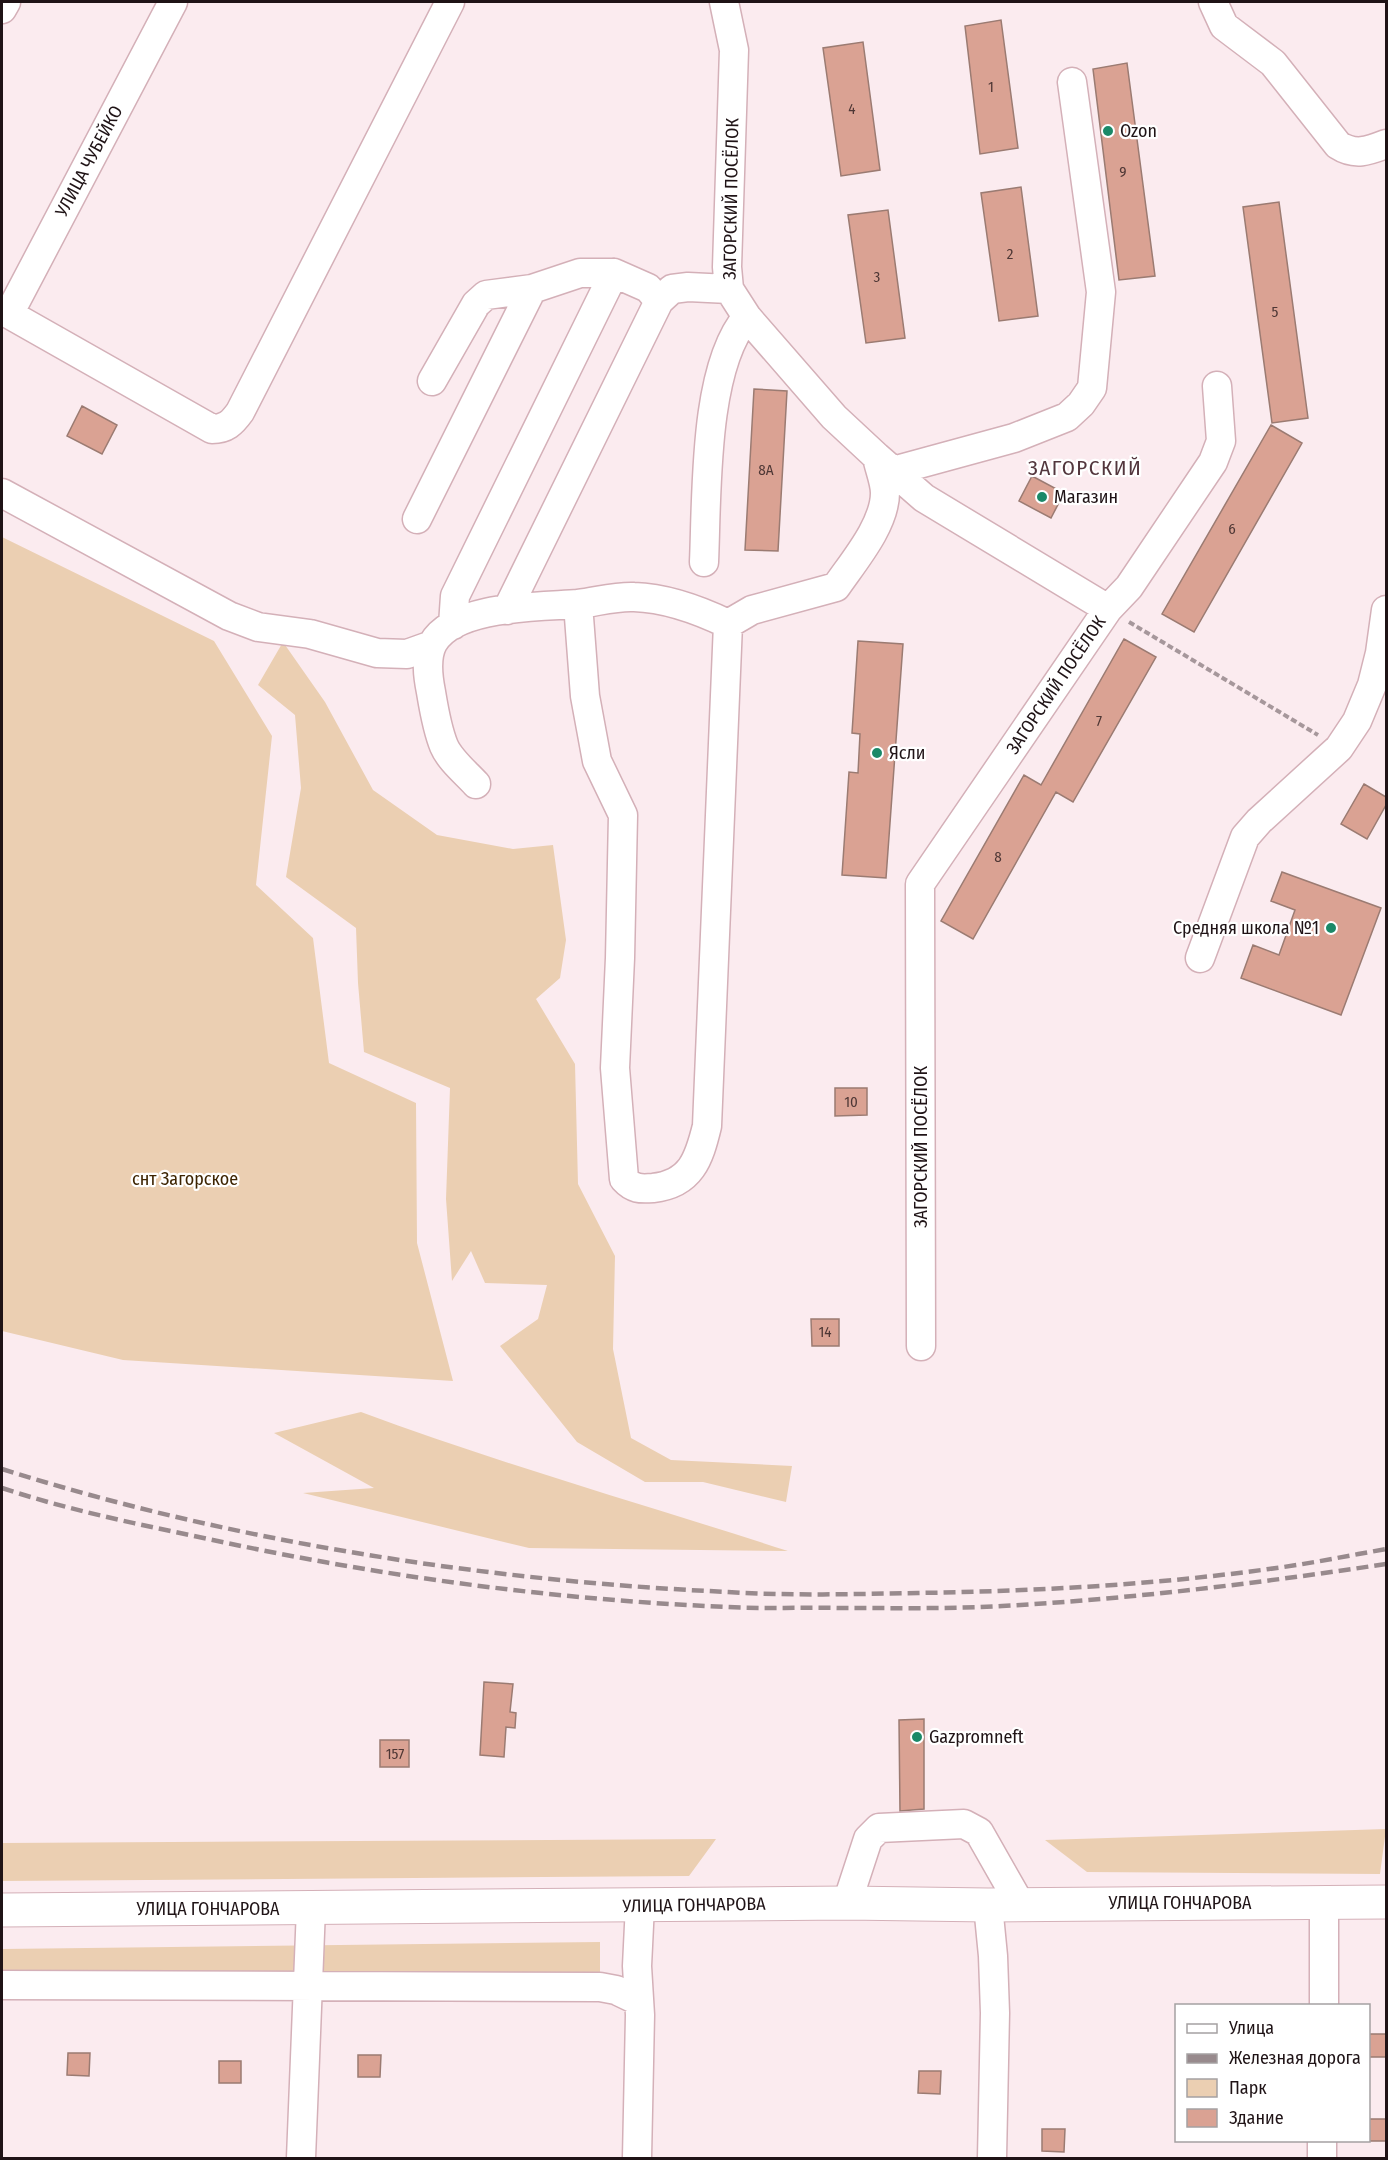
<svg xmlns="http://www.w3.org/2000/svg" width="1388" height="2160" font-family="'Fira Sans Condensed',sans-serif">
<rect width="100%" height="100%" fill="#fbebef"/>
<!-- green -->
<path fill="#ebcfb2" d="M2 537 214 641 272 736 256 885 313 938 329 1063 416 1103 417 1243 453 1381 123 1360 2 1331Z
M283 642 325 702 373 790 437 835 513 849 553 845 566 940 560 978 536 999 575 1064 578 1184 615 1256 613 1349 631 1438 671 1460 792 1466 786 1502 703 1482H645L577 1442 500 1346 538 1319 547 1285 485 1283 471 1251 452 1281 446 1199 450 1088 364 1052 358 983 356 928 286 877 301 788 295 715 258 685Z
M361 1412C501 1464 646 1505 788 1551L529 1548 303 1493 374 1488 274 1433Z
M1386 1829 1380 1874 1087 1872 1045 1840Z
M716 1839 689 1876 2 1881V1843Z
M600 1942V1978L2 1982V1949Z"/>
<!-- building -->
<path fill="#daa293" stroke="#9b7b72" stroke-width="1.5" d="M1001 20 1018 148 980 154 965 26Z
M863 42 880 170 841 176 823 48Z
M1127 63 1155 276 1119 280 1093 69Z
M1021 187 1038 316 999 321 981 193Z
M1279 202 1308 418 1272 423 1243 207Z
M888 210 905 338 866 343 848 215Z
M754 389 787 391 778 551 745 550Z
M82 406 117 425 102 454 67 436Z
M1271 425 1302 443 1194 632 1162 614Z
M1032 476 1064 493 1051 518 1019 501Z
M1124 639 1156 657 1073 802 1056 792 973 939 941 921 1024 775 1041 785Z
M858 641 903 644 886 878 842 875 849 772 858 773 860 734 852 733Z
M1364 784 1386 797V805L1367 839 1341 824Z
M1282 872 1381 908 1341 1015 1241 978 1253 945 1279 955 1295 910 1271 901Z
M835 1088H867V1115L835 1116Z
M811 1319H839V1346H812Z
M484 1682 513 1684 510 1712 516 1713 515 1728 506 1727 504 1757 480 1755Z
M924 1719V1809L900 1811 899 1720Z
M380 1740H409V1767H380Z
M1369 2034H1386V2057H1369Z
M68 2053H90L89 2076 67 2075Z
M358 2055H381L380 2077H358Z
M219 2061H241V2083H219Z
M919 2071H941L940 2094 918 2093Z
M1368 2119H1386V2141H1368Z
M1042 2129H1065L1064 2152 1042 2151Z"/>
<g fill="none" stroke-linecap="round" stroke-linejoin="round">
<!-- minor casing -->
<g stroke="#d4b0b8" stroke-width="31">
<path id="minor" d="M724 2 734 50 727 267 729 289 747 317 834 417 877 457 924 498 1108 609 920 884 921 1346
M1213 2 1224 26 1273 63 1338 145C1355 156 1368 151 1386 144
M2 9 6 2
M2 310 9 314 173 2
M9 314 212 429C226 429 232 423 240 412L450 2
M432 381 476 304 486 295 532 289 580 273H614L648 288 659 301
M893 471 1014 438 1067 417 1081 404 1092 388 1101 292 1072 82
M2 493 229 616 258 627 310 634 377 653 407 654 432 645
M417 519 532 289
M704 562C707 496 703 368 747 317
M1108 609 1129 587 1213 462 1221 441 1217 386
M507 610 659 301 672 289 688 287 729 289
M728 624C699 610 667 598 634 597 616 596 596 602 578 604L585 696 597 761 623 815 620 958 615 1068 624 1179C633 1189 640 1189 653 1188 691 1184 699 1159 707 1126L728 624 752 610 836 587C853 562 885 525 885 493 885 482 879 468 877 457
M453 625 455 596 614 273
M476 784C466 773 450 760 444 746 437 729 434 710 431 692 428 677 425 658 433 643 455 605 539 607 578 604
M1200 958 1245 837 1259 821 1339 748 1357 721 1372 685 1380 653 1386 610
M847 1903 868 1839 879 1828 964 1824 979 1832 1020 1904
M988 1905 993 1956 995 2013 992 2158
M2 1985 600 1987 616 1990 639 2001
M1324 2006V1902
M1322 2140V2158
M301 2158 311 1908
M637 2158 640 2015 637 1966 640 1905"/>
</g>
<!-- major casing -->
<g stroke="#d4b0b8" stroke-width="35">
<path id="major" d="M2 1910 847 1903 988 1905 1386 1902"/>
</g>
<!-- path -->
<path stroke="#a6979b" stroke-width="4" stroke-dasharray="6 3" stroke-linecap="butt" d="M1129 622 1318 735"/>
<!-- minor -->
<use href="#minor" stroke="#fff" stroke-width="28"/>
<!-- major -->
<use href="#major" stroke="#fff" stroke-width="33"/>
<!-- rail -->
<path stroke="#988a8d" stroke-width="4.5" stroke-dasharray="12 6" stroke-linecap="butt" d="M2 1469C232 1542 486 1581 728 1592 791 1596 855 1594 918 1593 1035 1591 1153 1585 1269 1569 1308 1564 1347 1556 1386 1549
M2 1488C74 1512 152 1527 227 1543 392 1578 560 1600 728 1607 766 1609 803 1607 841 1608 894 1608 949 1609 1002 1606 1131 1599 1259 1583 1386 1564"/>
</g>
<!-- markers -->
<g fill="#1b8968" stroke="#fff" stroke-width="2">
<circle cx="1108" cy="131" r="6"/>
<circle cx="1042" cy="497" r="6"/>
<circle cx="877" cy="753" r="6"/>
<circle cx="1331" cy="928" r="6"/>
<circle cx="917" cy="1737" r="6"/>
</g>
<g text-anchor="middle" stroke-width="4.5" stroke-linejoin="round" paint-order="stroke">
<!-- number labels -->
<g font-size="15" fill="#4e3735">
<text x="991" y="92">1</text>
<text x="852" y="114">4</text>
<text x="1123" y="177">9</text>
<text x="1010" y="259">2</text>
<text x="877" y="282">3</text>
<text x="1275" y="317">5</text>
<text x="766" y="475">8А</text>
<text x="1232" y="534">6</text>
<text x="1099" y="726">7</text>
<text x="998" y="862">8</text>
<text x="851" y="1107">10</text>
<text x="825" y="1337">14</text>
<text x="395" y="1759">157</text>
</g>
<!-- poi labels -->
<g font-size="18" fill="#1f1316" stroke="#fff" text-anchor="start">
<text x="1120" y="137">Ozon</text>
<text x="1054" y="503">Магазин</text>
<text x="889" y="759">Ясли</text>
<text x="1319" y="934" text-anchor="end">Средняя школа №1</text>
<text x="929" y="1743">Gazpromneft</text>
</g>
<!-- street labels -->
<g font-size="18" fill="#1f1316" stroke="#fff">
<text transform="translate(89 161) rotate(-62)" y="6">УЛИЦА ЧУБЕЙКО</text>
<text transform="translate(731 199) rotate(-89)" y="6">ЗАГОРСКИЙ ПОСЁЛОК</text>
<text transform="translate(1056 685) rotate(-56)" y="6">ЗАГОРСКИЙ ПОСЁЛОК</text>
<text transform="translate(921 1147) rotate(-90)" y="6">ЗАГОРСКИЙ ПОСЁЛОК</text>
<text x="1180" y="1909">УЛИЦА ГОНЧАРОВА</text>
<text transform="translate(694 1905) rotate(-1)" y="6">УЛИЦА ГОНЧАРОВА</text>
<text x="208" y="1915">УЛИЦА ГОНЧАРОВА</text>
</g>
<!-- park labels -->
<g font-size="18" fill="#3d2402" stroke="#fff">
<text x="185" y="1185">снт Загорское</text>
</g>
<!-- quarter labels -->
<g font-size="21" letter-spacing="1.5" fill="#53363d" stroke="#fff">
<text x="1085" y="475">ЗАГОРСКИЙ</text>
</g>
</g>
<!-- border -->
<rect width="1388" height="2160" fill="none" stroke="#1f1316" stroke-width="6"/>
<!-- legend -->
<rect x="1175" y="2004" width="195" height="138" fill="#ffffff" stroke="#a5a1a2" stroke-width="1.5"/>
<rect x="1187" y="2024" width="30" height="9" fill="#ffffff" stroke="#a5a1a2" stroke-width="1.5"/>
<text x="1229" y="2034" font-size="18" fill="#1f1316">Улица</text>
<rect x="1187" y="2054" width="30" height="9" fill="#988a8d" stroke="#a5a1a2" stroke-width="1.5"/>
<text x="1229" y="2064" font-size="18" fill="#1f1316">Железная дорога</text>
<rect x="1187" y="2079" width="30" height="18" fill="#ebcfb2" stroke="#a5a1a2" stroke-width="1.5"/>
<text x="1229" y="2094" font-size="18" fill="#1f1316">Парк</text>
<rect x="1187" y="2109" width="30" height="18" fill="#daa293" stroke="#a5a1a2" stroke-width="1.5"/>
<text x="1229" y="2124" font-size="18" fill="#1f1316">Здание</text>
</svg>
